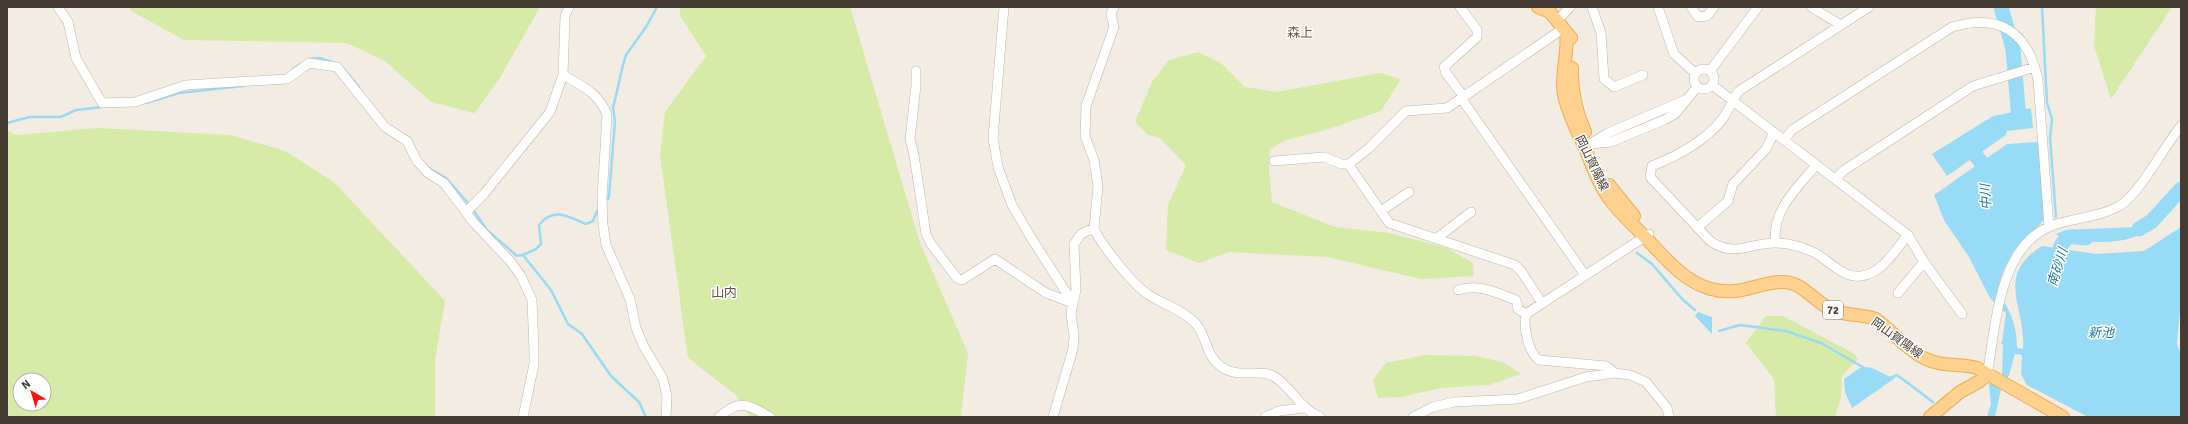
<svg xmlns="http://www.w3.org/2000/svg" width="2188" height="424" font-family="Signika,'Noto Sans JP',sans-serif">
<rect width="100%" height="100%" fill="#f3ece2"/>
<!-- green -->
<path fill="#d5eba7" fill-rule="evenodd" d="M129 7H540L501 76 475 113 431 102 385 61 347 43 184 40 131 11Z
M679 7H850L920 243 968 353 961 417H750L736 395 688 358 660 155 665 112 706 56 681 17Z
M2096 7H2172L2111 99 2094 46Z
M1198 52 1221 63 1245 87 1277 92 1380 73 1401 79 1381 111 1326 130 1286 140 1270 149 1269 169 1272 202 1335 227 1389 233 1447 248 1473 263 1474 276 1421 279 1327 257 1230 252 1199 263 1166 250 1168 205 1186 165 1161 139 1147 134 1135 122 1152 82 1169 60Z
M97 128 231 135 285 151 334 182 445 301 435 360V417H7V130L16 135ZM20 380H44V404H20Z
M1766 316H1783L1853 353 1858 359 1842 376 1841 397 1835 417H1776L1774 379 1746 343Z
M1425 355 1476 356 1505 363 1521 374 1489 385 1441 388 1401 397 1378 398 1373 380 1386 363Z"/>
<!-- water -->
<path fill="#98dbf6" d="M2019 106 2022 110 2031 108 2033 128 2007 131 2006 135 1947 176 1932 154 1993 116 2013 112 2015 107Z
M2038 142 2045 217C2039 229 2029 232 2021 242 2008 257 2001 274 1997 293 2011 308 2017 328 2017 348L2023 349C2026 306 1994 276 2042 246L2096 254 2144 251 2181 227V297L2177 344 2181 354V417H2088L2027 385 2021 374 2022 355 2015 354 2009 375 2001 389 1995 417H1987L1991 404 1989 384 2002 376 2003 344 2000 343 2002 342 2006 313 1990 298 1969 257 1944 220 1934 195 2007 144Z
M2149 213 2160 223C2135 243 2107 244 2076 240 2069 239 2061 239 2056 234L2066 230 2135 227 2142 222Z
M1698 312 1712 317V334L1695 316Z
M1867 367C1878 368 1885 377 1895 378L1852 408 1845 392 1844 379 1860 368Z"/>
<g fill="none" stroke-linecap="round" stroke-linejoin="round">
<!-- stream -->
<path stroke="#98dbf6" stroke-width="2.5" d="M2042 7 2047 103 2052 119 2050 138 2056 217
M310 59 320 58 337 64
M343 68 359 87
M293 69 302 63
M146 103 179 93 243 86
M7 123 30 117H61L76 110 103 107
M429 168 446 178 469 204 487 230 517 256 523 255 551 290 568 324 582 334 611 376 639 402 646 417
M608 199 609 196 615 121 613 108 624 61 626 55 646 27 657 7
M1637 253 1652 264 1683 300 1695 310
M523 255 536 249 541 244 539 225C553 206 569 217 586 224L593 221 597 211
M1719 331 1740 325 1786 331 1821 343 1866 369
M1890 378 1897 375 1933 402"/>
<!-- river -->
<path stroke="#98dbf6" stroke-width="15" d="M2001 7 2013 49 2019 120 2013 121
M1975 141 1969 146 1983 165 1984 181
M2139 229 2152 221 2181 189
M2055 268C2057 260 2060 239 2070 237 2075 236 2081 238 2086 238"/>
<!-- minor casing -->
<g stroke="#c2b5a7" stroke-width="10">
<path id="minor" d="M58 7 68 22 76 58 102 103 135 102 186 85 287 79 309 63 337 67 385 127 407 141 417 161 428 173 444 183 474 223 511 262 521 276 532 300 534 351V364L523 417
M1004 7 993 138 998 167 1012 205 1030 236 1073 303
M1114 7 1111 14 1114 27 1086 106 1085 136 1094 160 1098 186 1094 228 1096 233C1106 250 1133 285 1149 295 1163 304 1185 311 1196 324 1208 338 1205 358 1225 369 1240 378 1261 368 1275 377 1294 390 1299 408 1320 417
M1460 7 1477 30V37L1444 67 1446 73 1464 97
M1592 7 1601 33 1604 79 1614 87 1643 75
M1658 7 1674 54 1695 73
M1691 7 1698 17 1707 16 1714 7
M1811 7 1841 25
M1869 7 1739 91C1733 98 1732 103 1728 110 1715 136 1678 156 1652 166L1650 177 1710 241C1736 258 1748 243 1775 243 1788 243 1802 247 1813 252 1828 259 1843 279 1861 276 1882 274 1895 250 1908 235
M1558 20 1570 7
M1694 79a10 10 0 1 1 20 0a10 10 0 1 1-20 0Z
M916 71V86L910 139 914 155 926 234 931 244 957 278 962 280 995 259 1046 293 1073 303
M1710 71 1758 7
M563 75C582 86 599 93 607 115L602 198 603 225 606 245 630 299 636 328 643 345 663 379 667 396 666 417
M1712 85 1908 235 1924 262 1962 314
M1461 98 1585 275
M1784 140 1792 130 1952 27C2000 13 2028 32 2038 80L2049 227
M1593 142 1608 133 1685 100
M1590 144 1611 142 1664 120 1675 114 1697 87
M1274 161 1324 157 1341 164H1349
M1836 179 1843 171 1973 86 2035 67
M467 211 484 194 550 112 563 75 565 16 569 7
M1381 211 1409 192
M1698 227 1728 201 1733 184 1766 149 1774 133
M1437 238 1471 212
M1775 243C1773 208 1796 190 1816 165
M1458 290C1478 283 1497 293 1516 300L1518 309 1526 314
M1898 293 1924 262
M1542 303 1521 271 1515 265 1389 223 1351 168 1349 164 1369 148 1406 111 1447 108 1564 28
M1615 373 1606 366 1539 360C1528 352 1523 326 1526 314L1649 234
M1987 375C1996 327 1998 247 2051 226 2073 218 2101 217 2121 205 2142 190 2163 148 2181 126
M719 417C740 398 748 405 770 417
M1053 417 1073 349 1074 336 1071 313 1076 290 1074 244 1081 234 1094 228
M1265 417 1279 411 1303 408
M1413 417 1433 407 1454 402 1518 399 1586 377 1615 373 1630 375 1646 382 1667 408 1669 417"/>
</g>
<!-- major casing -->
<g stroke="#edac56" stroke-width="14">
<path id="major" d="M1538 7 1550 12 1571 38
M1566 32C1569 53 1560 74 1564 95 1568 114 1577 131 1585 148 1590 161 1595 175 1602 187 1612 206 1629 221 1643 235 1664 256 1682 281 1711 289 1741 297 1757 282 1783 282 1803 282 1814 302 1832 310 1846 316 1862 314 1876 319 1892 331 1912 355 1931 361 1946 367 1962 363 1977 368L2063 417
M1572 68C1571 91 1576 111 1585 132
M1609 185 1634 216
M1930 417 1960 392 1980 381 1987 375"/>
</g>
<!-- minor -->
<use href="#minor" stroke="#fff" stroke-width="9"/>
<!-- major -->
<use href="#major" stroke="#ffd18f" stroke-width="12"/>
</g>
<g text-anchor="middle" stroke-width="3" stroke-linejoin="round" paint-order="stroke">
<!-- shield labels -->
<rect fill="#fff" stroke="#7d7670" stroke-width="1" x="1823" y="301" width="20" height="18" rx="3"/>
<g font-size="11" font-weight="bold" fill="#453b32">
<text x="1833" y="314">72</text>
</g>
<!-- street labels -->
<g font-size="12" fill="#453b32" stroke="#fff">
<text transform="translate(1592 163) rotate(64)" y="4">岡山賀陽線</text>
<text transform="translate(1897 338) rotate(36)" y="4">岡山賀陽線</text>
</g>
<!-- neighbourhood labels -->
<g font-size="13" fill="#685749" stroke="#fff">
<text x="1300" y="37">森上</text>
<text x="724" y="297">山内</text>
</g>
<!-- water labels -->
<g font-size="13" font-style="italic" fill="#217a9f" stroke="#fff">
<text transform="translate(1985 197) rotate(-93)" y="5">中川</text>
<text transform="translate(2057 267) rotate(-73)" y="5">南砂川</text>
<text x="2101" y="337">新池</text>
</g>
</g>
<!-- border -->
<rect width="2188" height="424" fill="none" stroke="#453b32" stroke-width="16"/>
<!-- north arrow -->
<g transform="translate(32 392) rotate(322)"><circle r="19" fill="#ffffff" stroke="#b5b1ad"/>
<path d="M0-3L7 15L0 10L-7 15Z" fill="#ff120d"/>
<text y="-6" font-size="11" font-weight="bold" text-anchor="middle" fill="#453b32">N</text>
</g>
</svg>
